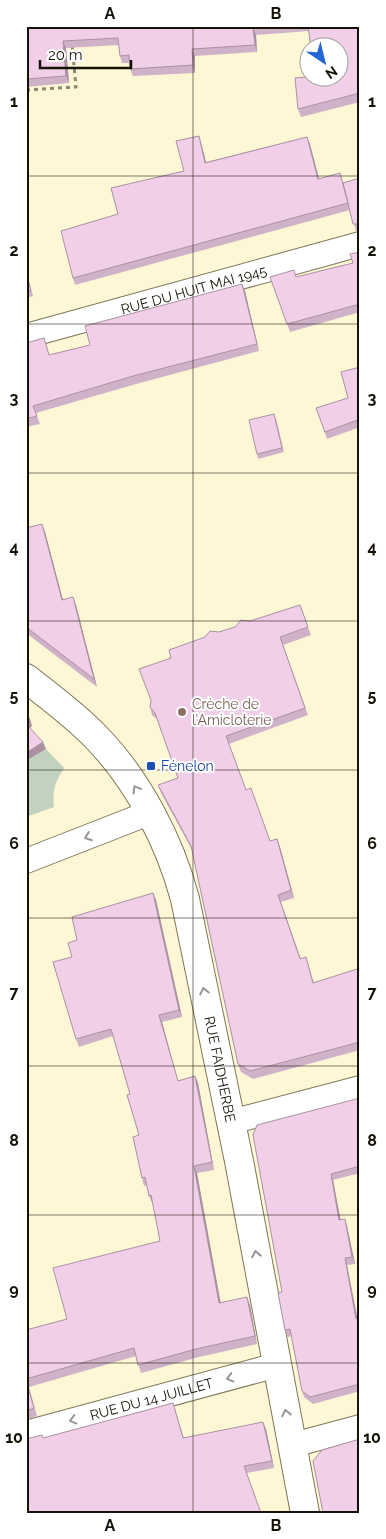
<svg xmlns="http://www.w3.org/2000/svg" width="386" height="1539" font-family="Raleway,sans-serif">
<rect width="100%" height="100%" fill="#fdf7d6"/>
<!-- green -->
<path fill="#c1d3be" d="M46 749 64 768C55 783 52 790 54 807L26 817V761Z"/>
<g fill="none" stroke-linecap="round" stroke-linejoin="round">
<!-- minor casing -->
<g stroke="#7d7759" stroke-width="26">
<g id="minor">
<path id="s1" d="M26 336 360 244"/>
<path d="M26 861 149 813"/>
<path d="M231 1122 360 1088"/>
<path id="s2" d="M26 1433 277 1365"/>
<path d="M293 1445 360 1427"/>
</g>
</g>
<!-- tertiary casing -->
<g stroke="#7d7759" stroke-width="30">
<g id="tertiary">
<path id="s3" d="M26 678C50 697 75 715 96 737 138 780 170 842 185 899L239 1161 305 1513"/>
</g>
</g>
<!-- path -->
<path stroke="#8b8770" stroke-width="3" stroke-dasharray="4 4" stroke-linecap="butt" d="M26 90 76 87 72 44"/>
<!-- minor -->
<use href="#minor" stroke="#fff" stroke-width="24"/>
<!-- tertiary -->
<use href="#tertiary" stroke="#fff" stroke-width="28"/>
</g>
<!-- wall -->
<path fill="#d0b2c8" d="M26 26H360V102L301 117 298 109 338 78 309 31 256 35 257 52 195 56V73L133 76 130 69 129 63H122L120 56 119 45 66 48 69 83 26 87Z
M199 136 201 143 206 162 307 137 319 179 343 183 360 178V231H356L350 210 75 285 73 278 184 171Z
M360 252V312L290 332 270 277H297L353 263Z
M26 271 33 296 26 298Z
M242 284 245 291 259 351 136 384 36 413 40 424 26 427V343L44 338 49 355 90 345Z
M360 367V427L327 439 316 408 348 398Z
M276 418 284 452 258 459 257 454Z
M26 528 45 532 63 600 76 605 97 687 26 633Z
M300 605 311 635 283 645 308 715 229 744 246 790 270 841 277 839 280 847 294 898 281 902 301 959 306 957 314 983 360 968V1050L253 1079 241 1072 238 1064 192 850 161 793 158 785 178 778 158 720 152 715 150 707 171 658 219 632Z
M153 893 156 900 182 1017 162 1022 178 1081 195 1076 198 1083 214 1170 197 1173 220 1302 250 1305 257 1344 199 1357 141 1373 136 1356 29 1387 37 1416 26 1420V1330L67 1319 160 1241 153 1203H152L149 1196 147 1185 144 1186 142 1178 139 1135 130 1094 113 1036 79 1047 76 1039 72 957 77 940Z
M360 1098V1173L333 1180 340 1220 347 1226 355 1264 347 1265 357 1319 360 1318V1391L313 1404 304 1397 302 1391 292 1336 288 1337 285 1330 282 1292Z
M173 1403 184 1438 266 1429 274 1468 247 1473 44 1438Z"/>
<!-- shaded-wall -->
<path fill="#a991a2" d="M253 28 256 35 257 52 255 45Z
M63 41 66 48 69 83 66 76Z
M192 49 195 56V73L193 65Z
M199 136 201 143 208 170 205 163Z
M307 137 310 144 321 186 318 179Z
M242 284 245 291 259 351 257 344Z
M42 524 45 532 65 608 62 600Z
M73 597 76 605 97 687 94 679Z
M30 719 32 726 28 730 26 726V722Z
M43 742 46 749 26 761V753Z
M277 839 280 847 294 898 291 890Z
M153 893 156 900 182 1017 179 1010Z
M159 1015 162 1022 180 1089 178 1081Z
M195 1076 198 1083 214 1170 212 1162Z
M194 1166 197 1173 222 1310 219 1303Z
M331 1174 333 1180 342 1227 339 1220Z
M345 1219 347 1226 355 1264 352 1257Z
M345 1258 347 1265 359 1326 356 1319Z
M247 1297 250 1305 257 1344 255 1336Z
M263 1422 266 1429 274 1468 272 1461Z"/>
<!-- building -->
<path fill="#f2cfe8" stroke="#a991a2" d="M26 26H272L253 28 255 45 192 49 193 65 130 69 129 55 120 56 118 38 63 41 66 76 26 79Z
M308 26H360V93L298 109 295 78 308 77 338 78V48H311Z
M199 136 205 163 307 137 318 179 340 173 348 203 73 278 61 231 118 214 111 188 184 171 176 141Z
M360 178V224H353L343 183Z
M360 252V304L287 324 270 277 294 270 296 277 353 263 350 254Z
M26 272 31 291 26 292Z
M242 284 257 344 133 376 33 406 37 416 26 419V343L44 338 49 355 90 345 85 326Z
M360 367V419L325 432 316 408 348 398 341 372Z
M274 414 282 448 257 454 249 420Z
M42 524 62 600 73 597 94 679 26 627V528Z
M300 605 308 627 280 637 305 708 226 736 246 790 251 788 270 841 277 839 291 890 278 895 300 959 306 957 313 983 360 968V1042L250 1071 238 1064 191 846 158 785 178 778 155 713 150 707 151 700 139 669 171 658 169 650 205 637 210 631 219 632 235 627 241 620 250 621Z
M26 715 30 719 26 722Z
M26 724 43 742 26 753Z
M153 893 179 1010 159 1015 178 1081 195 1076 212 1162 194 1166 219 1303 247 1297 255 1336 196 1349 138 1365 134 1348 26 1379V1330L67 1319 53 1268 160 1241 151 1195 149 1196 145 1177 142 1178 133 1137 139 1135 127 1095 130 1094 111 1029 76 1039 53 962 72 957 68 943 77 940 72 917Z
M360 1098V1166L331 1174 339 1220 345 1219 352 1257 345 1258 356 1319 360 1318V1384L310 1397 302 1391 290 1329 285 1330 278 1293 282 1292 253 1135 257 1125Z
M26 1380 34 1408 26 1411Z
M173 1403 183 1438 263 1422 272 1461 244 1466 261 1513H26V1439L42 1435 43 1438Z
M360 1439V1513H323L313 1461 322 1450Z"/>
<!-- one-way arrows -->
<defs><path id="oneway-chevron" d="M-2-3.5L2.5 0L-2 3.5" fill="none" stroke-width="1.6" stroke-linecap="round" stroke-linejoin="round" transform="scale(1.25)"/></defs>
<g stroke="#96958f">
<use href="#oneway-chevron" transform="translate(136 789) rotate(-121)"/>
<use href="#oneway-chevron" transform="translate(88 837) rotate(159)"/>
<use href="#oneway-chevron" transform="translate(204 991) rotate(-102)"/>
<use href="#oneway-chevron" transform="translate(256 1254) rotate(-100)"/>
<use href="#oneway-chevron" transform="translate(230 1378) rotate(165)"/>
<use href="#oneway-chevron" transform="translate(286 1413) rotate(-101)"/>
<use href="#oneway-chevron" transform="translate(73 1420) rotate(165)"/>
</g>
<!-- grid -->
<path fill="none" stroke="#151307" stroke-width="1" stroke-opacity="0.55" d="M193 26V1513M26 176H360M26 324H360M26 473H360M26 621H360M26 770H360M26 918H360M26 1066H360M26 1215H360M26 1363H360"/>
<!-- markers -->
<circle fill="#8d6e63" stroke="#fff" stroke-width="2" cx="182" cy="712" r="5"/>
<rect fill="#1a4fb4" stroke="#fff" stroke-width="2" x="146" y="761" width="10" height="10" rx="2.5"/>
<g text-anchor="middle" stroke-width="4" stroke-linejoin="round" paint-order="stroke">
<!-- street labels -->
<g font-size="14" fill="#151307" stroke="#fff">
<text dy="5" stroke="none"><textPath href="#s1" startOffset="174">RUE DU HUIT MAI 1945</textPath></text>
<text dy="5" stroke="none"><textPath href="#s3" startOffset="452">RUE FAIDHERBE</textPath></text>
<text dy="5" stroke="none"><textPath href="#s2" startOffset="130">RUE DU 14 JUILLET</textPath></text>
</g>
<!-- education labels -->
<g font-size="14" fill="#785e54" stroke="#fff" text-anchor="start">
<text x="192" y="709">Crèche de<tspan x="192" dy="16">l'Amicloterie</tspan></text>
</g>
<!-- transit labels -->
<g font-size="14" fill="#164399" stroke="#fff" text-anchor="start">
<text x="161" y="771">Fénelon</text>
</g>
</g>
<!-- border -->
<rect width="386" height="1539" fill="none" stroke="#ffffff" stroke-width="55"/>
<!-- north arrow -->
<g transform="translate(324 62) rotate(145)"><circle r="24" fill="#ffffff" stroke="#a1a19c"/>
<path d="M0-4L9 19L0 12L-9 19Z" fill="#2467d4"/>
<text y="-8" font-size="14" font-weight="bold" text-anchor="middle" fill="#151307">N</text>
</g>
<!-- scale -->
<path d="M40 60v8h91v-8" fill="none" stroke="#151307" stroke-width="2.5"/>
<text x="48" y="60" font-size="15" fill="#151307" stroke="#ffffff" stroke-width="4" paint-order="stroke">20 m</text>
<rect x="28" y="28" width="330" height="1484" fill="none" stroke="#151307" stroke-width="2"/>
<g font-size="16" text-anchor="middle" font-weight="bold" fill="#151307">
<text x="110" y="19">A</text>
<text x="276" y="19">B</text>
<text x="14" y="107">1</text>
<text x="372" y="107">1</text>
<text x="14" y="256">2</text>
<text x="372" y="256">2</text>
<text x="14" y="404">3</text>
<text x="372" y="404">3</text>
<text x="14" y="553">4</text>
<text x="372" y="553">4</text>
<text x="14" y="701">5</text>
<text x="372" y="701">5</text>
<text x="14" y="849">6</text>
<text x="372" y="849">6</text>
<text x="14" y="998">7</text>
<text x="372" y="998">7</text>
<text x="14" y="1146">8</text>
<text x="372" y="1146">8</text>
<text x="14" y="1295">9</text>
<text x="372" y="1295">9</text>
<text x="14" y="1443">10</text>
<text x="372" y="1443">10</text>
<text x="110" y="1531">A</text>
<text x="276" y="1531">B</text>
</g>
</svg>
